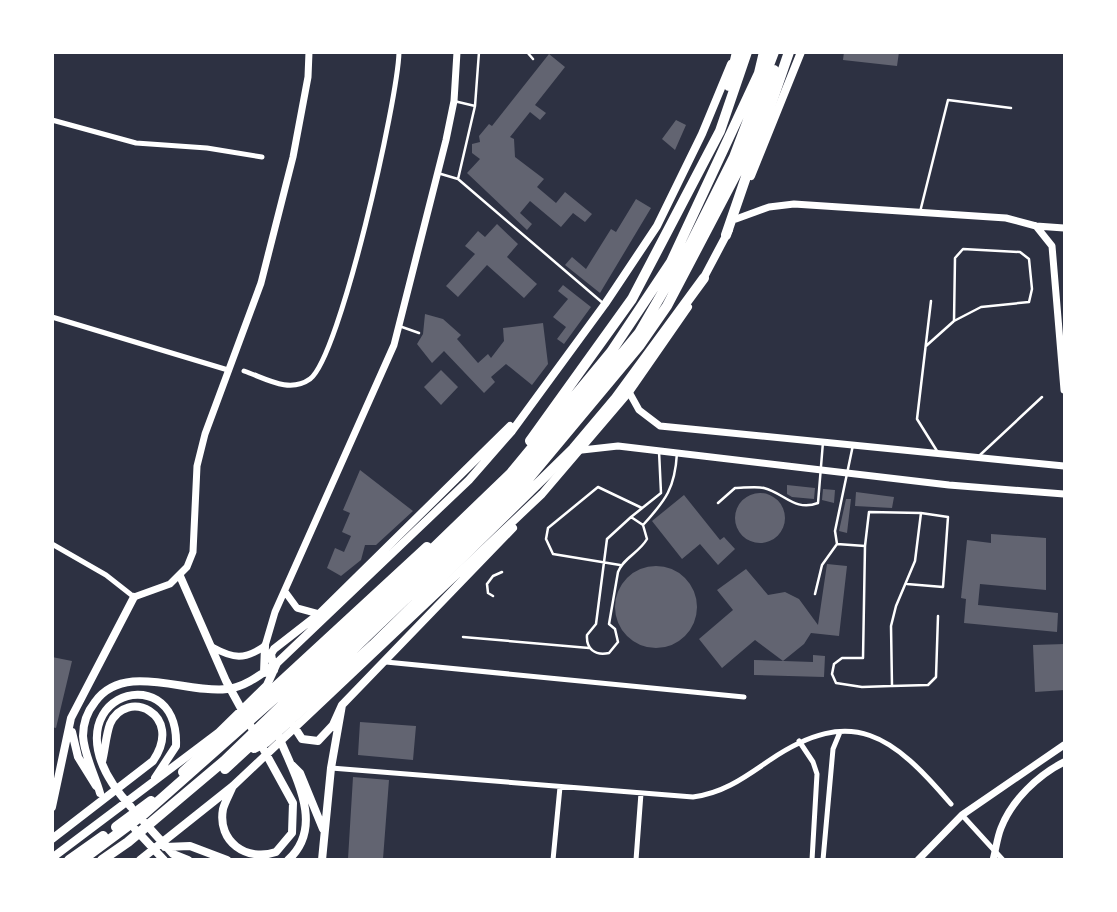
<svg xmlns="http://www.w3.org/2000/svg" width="1117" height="912" font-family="Merriweather,serif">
<rect width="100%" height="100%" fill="#2d3142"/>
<!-- building -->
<path fill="#626471" d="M844 52H899L897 66 843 60Z
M549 54 565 67 535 105 546 113 540 120 530 112 510 137 514 139 515 157 544 179 537 187 556 203 565 192 592 214 585 222 573 213 561 227 530 201 520 213 532 224 527 230 467 173 480 159 472 153V144L480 142 479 136 489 124 492 126Z
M676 120 686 125 675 150 662 139Z
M636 199 651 208 600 293 565 265 572 257 586 269 611 229 616 232Z
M497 224 518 244 507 257 537 284 524 298 487 265 458 297 446 286 475 254 465 246 478 231 485 237Z
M563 285 591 307 564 344 557 339 566 327 553 317 568 299 558 291Z
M425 314 443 319 461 335 457 339 478 363 488 354 491 358 504 341 503 328 543 323 548 364 532 385 506 364 491 377 495 382 484 393 444 351 432 363 417 344 423 334Z
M441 370 458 387 441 405 424 387Z
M360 470 413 511 376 545H365L361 560 341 576 327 568 335 548 344 552 351 536 342 532 350 513 343 510Z
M787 485 815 488 814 499 792 497 787 494Z
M823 489 835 490 834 503 822 500Z
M856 492 894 497 892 508 855 506Z
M735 518a25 25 0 1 1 50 0a25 25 0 1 1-50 0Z
M684 495 720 540 724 537 735 549 718 565 700 544 682 559 652 521Z
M846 499H851L847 533 839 531Z
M991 534 1046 538V590L980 584 978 605 1058 613 1057 632 964 623 966 599 961 598 967 540 991 543Z
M827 564 847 566 839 636 811 633 804 644 783 661 755 640 722 668 699 639 733 610 717 590 746 569 768 595 785 592 799 599 818 625Z
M615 607a41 41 0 1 1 82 0a41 41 0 1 1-82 0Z
M1065 644V690L1035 692 1033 645Z
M813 655 825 656 824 677 754 675V660L813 662Z
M52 657 72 661 56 728 52 727Z
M360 722 416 726 413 760 358 755Z
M353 777 389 780 383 859H348Z"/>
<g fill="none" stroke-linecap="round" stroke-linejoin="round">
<!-- service -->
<path stroke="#fff" stroke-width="2.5" d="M527 52 533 59
M454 101 475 106
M441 174 458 179 604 304
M458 179 475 106 479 52
M920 212 948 100 1011 108
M931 301 917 419 937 451
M402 327 419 333
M926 346 954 321 981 307 1029 302 1032 289 1029 259 1020 252 963 249 955 258 954 321
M853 445 835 531 837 544 865 546 863 658H842L834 664 832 674 836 683 862 687 891 686
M659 451 661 493 631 517 643 525C666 500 675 488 677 453
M980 455 1042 397
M718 503 735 488C743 488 756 486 764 488 784 493 795 512 818 503L823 442
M631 517 607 539 596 624 587 635C586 649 595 656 609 653L618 642 615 629 609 624 618 572C623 558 639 553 647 539L643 525
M865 546 869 512 921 513 915 561 896 606 891 626 892 686 928 685 936 677 938 616
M620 565 553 554 546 539 548 528 598 487 642 508
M907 584 943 587 948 517 921 513
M815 594 822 565 837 544
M493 596 488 593 487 584 493 576 502 572
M463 637 589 648"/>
<!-- minor -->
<path stroke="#fff" stroke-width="5" d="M52 120 136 143 207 148 262 157
M52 317 228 370
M244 371C265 378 289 394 310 379 340 357 398 99 399 52
M52 544 106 575 134 597
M386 662 744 697
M799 741 813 762 817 774 812 860
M331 768 693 797C724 793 745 777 770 760 853 704 893 736 951 804
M962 815 1003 860
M553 860 560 787
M636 860 641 793
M823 860 833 749 840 732"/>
<!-- tertiary -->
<path stroke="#fff" stroke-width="7" d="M736 219 769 207 794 204 1006 218 1036 226 1064 228
M1036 226 1052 246 1064 390
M629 392 639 410 660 426 1064 466
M582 450 618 446 949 485 1064 494
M286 593 297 608 319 614
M134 597 170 584 187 567 193 552 197 466 205 434 261 283 293 157 308 77 309 52
M212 647C234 659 244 660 265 646L275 612 394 345 446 140 454 101 457 52
M918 860 962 815 1064 745
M993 860C996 849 997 838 1001 828 1012 800 1038 775 1064 762"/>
<!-- secondary -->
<path stroke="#fff" stroke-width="8" d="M751 176 801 52
M702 281 729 230
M180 576 226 681 293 803 292 833 276 852C247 862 217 842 223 809 225 802 229 795 232 788
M274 670 271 654 274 649 319 614 510 426
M264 673 265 646
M293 725 302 739 318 741 333 725 342 705
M72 732 78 757 96 786
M279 737C294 775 326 826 288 860
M292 765 300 773 323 829
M100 793C95 775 84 755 83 736 83 723 87 712 95 702 124 661 186 694 227 689 245 687 260 675 274 665
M52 807 71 718 134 597
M131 807C32 699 180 650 176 746L155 778
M144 822 173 854 188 860
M135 829 164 860
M52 839 153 761C185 714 126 687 110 724 106 735 105 750 102 762
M165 847 190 846 227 860
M52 858 218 733 267 685 277 663 469 480 512 431 605 304 657 226 702 134 731 64
M140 860 233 786 542 494 629 392 688 307
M322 860 331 768 342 705 513 528"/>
<!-- motorway -->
<path stroke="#fff" stroke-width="10" d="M729 86 737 52
M726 235 789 52
M530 441 632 299 720 131 747 52
M254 748 266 742 373 645 573 449 616 398 704 278
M225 769 313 688 520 489 640 345 667 306 742 163 774 70
M183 772 427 547
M116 827 151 801
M69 860 103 836
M82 860 144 814 309 668 511 473 611 352 671 262 759 73 764 52
M102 860 128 842 224 761 524 472 639 333 688 249 734 157 774 52"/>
</g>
<!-- border -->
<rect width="1117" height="912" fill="none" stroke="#ffffff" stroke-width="108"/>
</svg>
